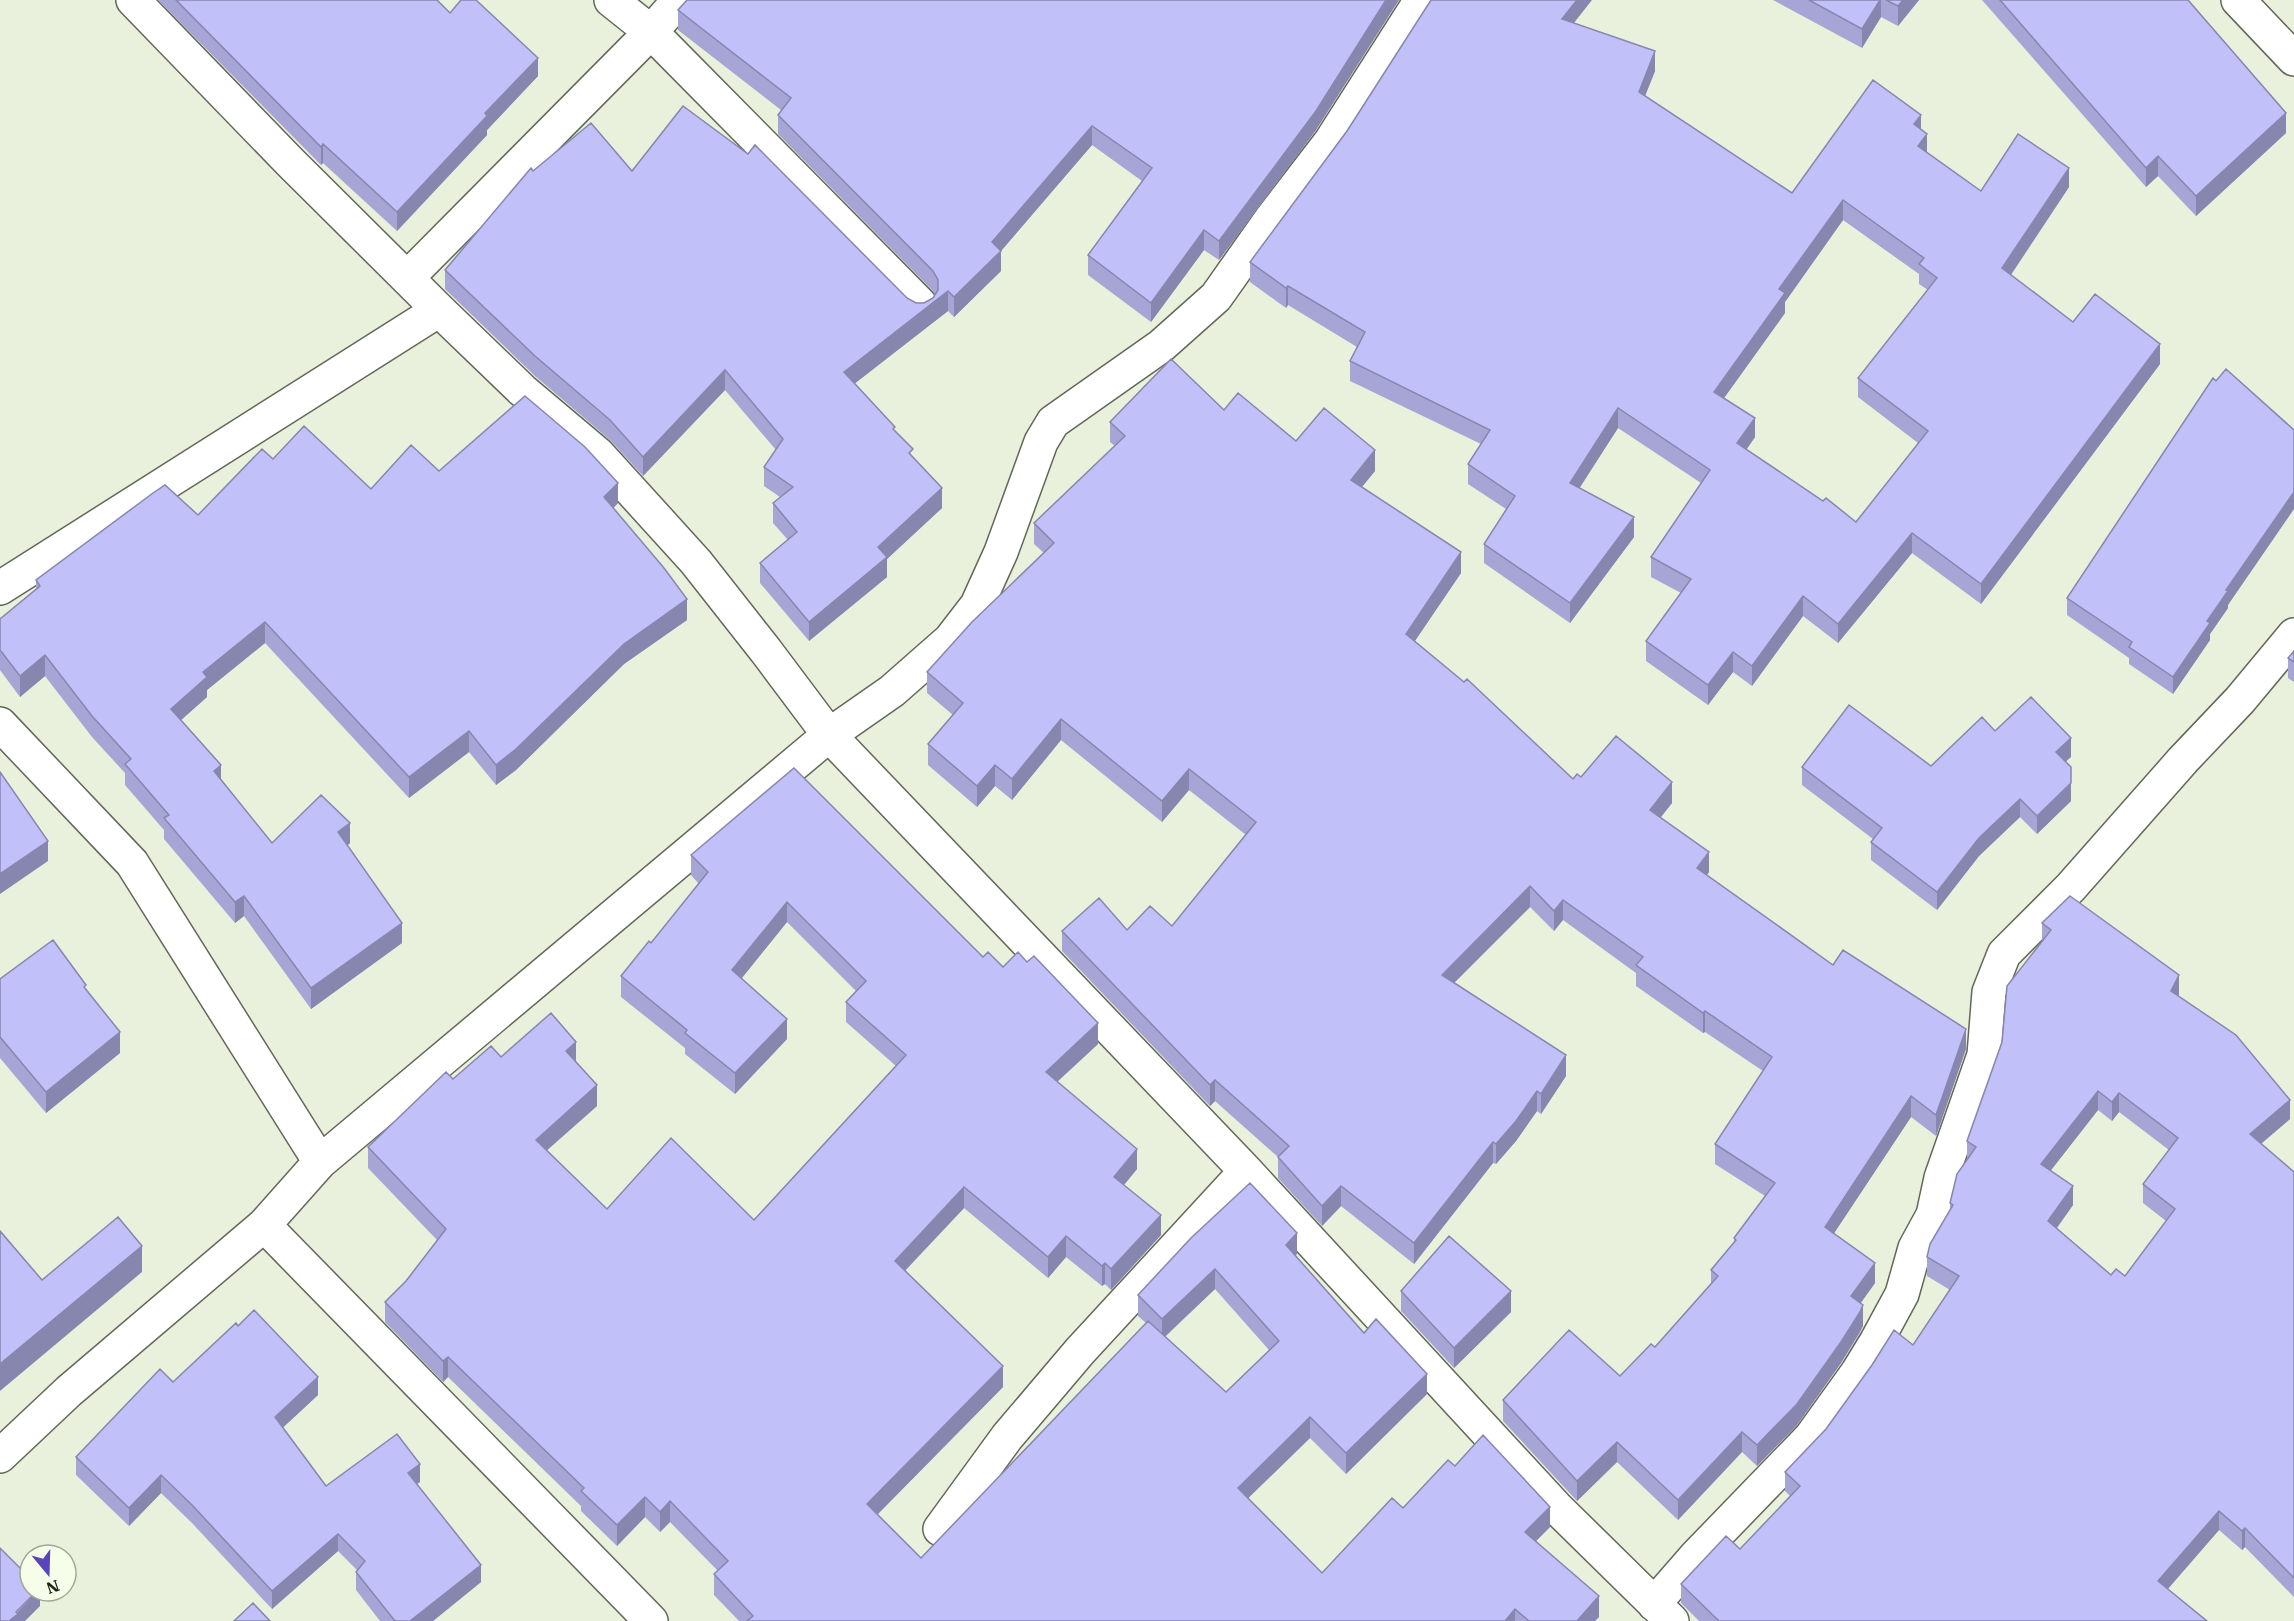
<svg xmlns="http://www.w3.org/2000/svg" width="2294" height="1621" font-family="'IBM Plex Serif',serif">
<rect width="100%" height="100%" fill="#e9f1dc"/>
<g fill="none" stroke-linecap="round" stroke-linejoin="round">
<!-- minor casing -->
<g stroke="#626857" stroke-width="36">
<path id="minor" d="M133 0 290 162 439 310 522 390 598 454 696 562 766 651 829 735 1246 1171 1556 1507 1672 1621
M611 0 651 32 920 304
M2238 0 2294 59
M408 277 651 32 679 0
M0 588 439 310
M0 724 132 863 320 1162
M264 1225 651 1621
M0 1456 69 1391 264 1225 320 1162 829 735 892 691 950 640 977 605 1001 552 1041 442 1053 422 1161 346 1216 297 1271 219 1331 141 1421 0
M940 1529 1007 1437 1080 1351 1246 1171
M1654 1604 1695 1557 1811 1437 1857 1373 1876 1342 1902 1294 1915 1248 1933 1215 1941 1178 1984 1055 1989 992 2004 954 2071 887 2183 760 2240 700 2294 635"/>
</g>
<!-- minor -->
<use href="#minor" stroke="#fff" stroke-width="33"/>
</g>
<!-- wall -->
<path fill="#a6a5d5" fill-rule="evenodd" d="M158 0H437L450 13 538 76 487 130V135L397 231 323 163 321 165Z
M1773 0H1919L1898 26 1881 17 1862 48Z
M1982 0H2188L2286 133 2196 216 2158 176 2146 187Z
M678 10 1316 130 1219 260 1204 250 1151 322 1088 275V255L1142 181 1092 145 1001 251V271L954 317 948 311 854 383 895 431 913 457 942 508 887 559V577L809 641 760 583V563L788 540 773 523V503L780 497 764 486V467L776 450 725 390 643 476 610 440 535 376 445 289V270L533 171H632L916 303H924L933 298 935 294 933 291 778 134V115L781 110 678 30Z
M1574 23 1655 71 1645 96 1792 193 1921 129 1927 152 1981 191 2069 187 2011 275 2073 322 2160 364 1981 604 1912 553 1838 643 1803 616 1752 686 1733 672 1708 705 1646 661V641L1681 593 1651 577V557L1701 483 1618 428 1579 488 1634 537 1570 623 1484 563V544L1506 509 1468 484V464L1481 444 1350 381V361L1357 347 1288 305 1286 308 1250 282V262L1347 131ZM1843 220 1919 274V284L1928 290 1858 378V397L1918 443 1856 522 1746 450 1755 437 1724 398 1785 313V302Z
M1224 410 1296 441 1375 471 1362 487 1461 573 1415 641 1573 779 1581 777 1672 803 1660 818 1709 872 1707 875 1833 965 1966 1049 1936 1136 1911 1117 1834 1233 1875 1283 1861 1303 1863 1326 1860 1333 1841 1363 1797 1425 1757 1466 1742 1452 1678 1520 1617 1462 1577 1501 1503 1421V1400L1620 1376 1655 1347 1711 1284V1270L1734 1243V1238L1765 1196 1715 1164V1144L1763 1071 1705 1032 1703 1033 1636 986V973L1563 920 1554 931 1530 907 1454 983 1566 1076 1541 1114 1537 1111 1516 1141 1496 1164 1493 1163 1414 1264 1341 1206 1322 1226 1278 1178V1157L1215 1101 1210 1106 1062 951V931L1127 930 1172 926 1246 835 1189 790 1162 822 1061 740 1012 800 995 786 977 807 928 765V744L953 715 927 693V672L1044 553 1034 544V523L1115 446 1110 442V422Z
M273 459 371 489 439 471 618 503 613 508 687 620 624 664 516 770 496 785 469 752 409 798 265 643 207 690V697L181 720 221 780 272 843H350L347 846 402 943 311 1009 244 916 235 923 164 839V830L125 785V773L92 737 45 676 20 697 0 670V619L36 589V580L198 515Z
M2067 598 2228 605V608L2210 634V640L2173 694 2129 664V658L2067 615Z
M2294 651V682L2288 678V658Z
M1995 731 2071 757 2066 761 2071 801 2037 834 2020 817 1979 856 1937 910 1871 860V842L1873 839 1802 785V767L1931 766Z
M691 855 983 957 1003 967 1098 1044 1057 1082 1137 1169 1124 1185 1161 1235 1111 1290 1105 1284 1102 1286 1066 1257 1048 1278 964 1208 905 1271 1003 1387 877 1515 921 1558 1146 1323 1138 1316V1295L1191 1238 1297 1254 1295 1255 1364 1333 1427 1394 1346 1474 1310 1438 1248 1498 1322 1573 1455 1466 1550 1527 1536 1541 1599 1617 1595 1621H739L714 1595V1574L718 1571 670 1522 660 1532 645 1517 617 1546 581 1511V1506L448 1377 443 1382 385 1322V1302L406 1281 437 1240 368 1168V1147L453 1079 501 1057 576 1062 597 1106 547 1150 607 1209 754 1220 896 1066 846 1022V1002L856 991 787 922 742 978 787 1039 735 1094 685 1054V1048L621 997V976L651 943 699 884 691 875ZM1215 1289 1269 1350 1226 1392 1165 1337Z
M2042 923 2179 994 2178 996 2290 1119 2261 1144 2294 1172V1597L2245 1547 2242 1550 2219 1530 2168 1589 2207 1621H1699L1681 1603V1584L1740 1549 1790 1496 1785 1491V1472L1913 1345 1950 1290 1927 1276V1257L1950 1209V1203L1967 1159V1141L2042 941ZM2098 1110 2112 1121 2119 1112 2169 1150 2143 1184V1203L2166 1221 2125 1276 2111 1275 2057 1228 2073 1205 2051 1170Z
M0 979 86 989 120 1053 46 1113 0 1058Z
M1401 1291 1511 1312 1454 1368 1401 1311Z
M173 1382 318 1395 283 1427 326 1486 420 1482 417 1484 481 1582 433 1621H380L356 1590V1572L357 1570 338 1551 272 1609 192 1523 161 1493 129 1526 76 1475V1457Z"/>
<!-- shaded-wall -->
<path fill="#8786ae" d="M1386 0H1399L1316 130 1219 260V241Z
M1577 0H1592L1562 38V19Z
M1880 0H1881V17L1862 48V29Z
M1903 0H1919L1898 26V6Z
M1655 51V71L1639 111V92Z
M538 58V76L487 130V135L397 231V212L485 113Z
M2286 113V133L2196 216V196Z
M1921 115V134L1914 124Z
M1092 126V145L1001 251V271L954 317V297L992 242Z
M1927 134V153L1918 146Z
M323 144V163L321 165V147Z
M2158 156V176L2146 187V168Z
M2069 168V187L2002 288V268Z
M1843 200V220L1785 302V313L1714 412V392L1779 289Z
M1204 230V250L1151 322V303Z
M1288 286V305L1286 308V288Z
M948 291V311L844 392V372Z
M2160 344V364L1981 604V584Z
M725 370V390L643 476V457Z
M1618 408V428L1570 503V483Z
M1755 418V437L1737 463V443Z
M1375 450V471L1351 500V480Z
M618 483V503L604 518V497Z
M942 488V508L887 559V577L809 641V622L878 547Z
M2294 492V509L2228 605V608L2210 634V640L2173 694V677L2226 590Z
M1634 517V537L1570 623V603Z
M1912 533V553L1838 643V624Z
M1461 552V573L1406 654V634Z
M1803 596V616L1752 686V666Z
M687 599V620L624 664 516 770 496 785V765L624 644Z
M265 622V643L207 690V697L171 729V709L203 672Z
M1733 652V672L1708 705V685Z
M45 655V676L20 697V676Z
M1061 719V740L1012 800V779Z
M469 731V752L409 798V777Z
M2071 738V757L2056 770V752Z
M221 765V785L214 771Z
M995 765V786L977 807V786Z
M1189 769V790L1162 822V801Z
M1672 782V803L1650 831V810Z
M2071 783V801L2037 834V816Z
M2020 799V817L1979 856 1937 910V892L1979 838Z
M350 823V843L338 853V832Z
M48 841V861L0 894V874Z
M1709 852V872L1697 889V868Z
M1530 886V907L1442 995V975Z
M244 896V916L235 923V902Z
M1563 900V920L1554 931V911Z
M787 902V922L732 990V970Z
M402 923V943L311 1009V988Z
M2179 975V994L2171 1010V991Z
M1705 1011V1032L1703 1033V1013Z
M787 1019V1039L735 1094V1073Z
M1098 1023V1044L1046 1092V1072Z
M1966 1029V1049L1936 1136V1115Z
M120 1032V1053L46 1113V1092Z
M576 1042V1063L566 1051Z
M1566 1055V1076L1541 1114V1094Z
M1215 1080V1101L1210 1106V1085Z
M597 1085V1106L536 1160V1140Z
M1537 1091V1111L1516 1141 1496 1164V1144Z
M2098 1091V1110L2041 1183V1164Z
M2119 1093V1112L2112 1121V1102Z
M1911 1096V1117L1825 1247V1227Z
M2290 1100V1119L2250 1153V1134Z
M1493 1142V1163L1414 1264V1243Z
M1137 1149V1169L1114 1197V1177Z
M1341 1186V1206L1322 1226V1206Z
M2073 1186V1205L2048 1240V1221Z
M964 1187V1208L895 1281V1261Z
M1161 1215V1235L1111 1290V1269Z
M1297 1233V1254L1286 1265V1245Z
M1066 1236V1257L1048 1278V1257Z
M142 1246V1272L0 1391V1364Z
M1105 1263V1284L1102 1286V1266Z
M1875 1263V1283L1851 1316V1296Z
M1215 1269V1289L1162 1339V1319Z
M1511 1291V1312L1454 1368V1348Z
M1863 1305V1326L1841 1363 1797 1425 1757 1466V1445Z
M448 1357V1377L443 1382V1361Z
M1003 1366V1387L867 1525V1504Z
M1427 1374V1394L1346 1474V1453Z
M318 1377V1395L275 1435V1417Z
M1310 1417V1438L1238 1508V1488Z
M1742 1432V1452L1678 1520V1500Z
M1617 1442V1462L1577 1501V1481Z
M420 1464V1482L408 1490V1473Z
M161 1475V1493L129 1526V1508Z
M645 1497V1517L617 1546V1525Z
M670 1501V1522L660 1532V1512Z
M1550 1507V1527L1525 1552V1532Z
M2219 1511V1530L2158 1600V1581Z
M2245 1528V1547L2242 1550V1531Z
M338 1534V1551L272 1609V1591Z
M481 1565V1582L433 1621H410Z
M37 1591H40V1606L25 1621H9Z
M1599 1596V1617L1595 1621H1577Z
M1515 1609V1621H1505Z"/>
<!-- building -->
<path fill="#c1c0f8" stroke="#8786ae" stroke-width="1.5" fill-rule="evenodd" d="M176 0H437L450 13 461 0H476L538 58 485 113 487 116 397 212 323 144 321 147Z
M687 0H1386L1316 111 1219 241 1204 230 1151 303 1088 255 1152 168 1092 126 992 242 1001 251 954 297 948 291 844 372 895 427 893 429 913 449 909 453 942 488 878 547 887 557 809 622 760 563 797 532 773 503 793 487 764 467 783 439 725 370 643 457 610 420 535 356 445 270 531 168 533 171 591 123 632 171 683 106 748 154 755 145 907 298 916 303H924L933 298 938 290V280L933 271 778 115 791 98 678 10Z
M1431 0H1577L1562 19 1655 51 1639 92 1792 193 1873 80 1921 115 1914 124 1927 134 1918 146 1981 191 2018 134 2069 168 2002 268 2073 322 2095 294 2160 344 1981 584 1912 533 1838 624 1803 596 1752 666 1733 652 1708 685 1646 641 1691 579 1651 557 1710 470 1618 408 1570 483 1634 517 1570 603 1484 544 1515 496 1468 464 1490 430 1350 361 1365 332 1288 286 1286 288 1250 262 1347 131ZM1843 200 1924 258 1919 264 1937 278 1858 378 1928 431 1856 522 1826 498 1823 501 1737 443 1755 418 1714 392 1785 293 1779 289Z
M1809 0H1880L1862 29Z
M1886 0H1903L1898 6Z
M2000 0H2188L2286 113 2196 196 2158 156 2146 168Z
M1171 359 1224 410 1238 393 1296 441 1324 408 1375 450 1351 480 1461 552 1406 634 1464 682 1467 679 1573 779 1577 774 1581 777 1616 736 1672 782 1650 810 1709 852 1697 868 1833 965 1843 950 1966 1029 1936 1115 1911 1096 1825 1227 1875 1263 1851 1296 1863 1305 1860 1312 1841 1342 1797 1404 1757 1445 1742 1432 1678 1500 1617 1442 1577 1481 1503 1400 1569 1330 1620 1376 1651 1344 1655 1347 1718 1276 1711 1270 1736 1240 1734 1238 1775 1183 1715 1144 1772 1057 1705 1011 1703 1013 1636 965 1643 957 1563 900 1554 911 1530 886 1442 975 1566 1055 1541 1094 1537 1091 1516 1121 1496 1144 1493 1142 1414 1243 1341 1186 1322 1206 1278 1157 1289 1146 1215 1080 1210 1085 1062 931 1099 898 1127 930 1150 906 1172 926 1256 822 1189 769 1162 801 1061 719 1012 779 995 765 977 786 928 744 963 703 927 672 972 622 1054 543 1034 523 1125 436 1110 422Z
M2226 369 2294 430V492L2226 590 2228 591 2207 621 2210 623 2173 677 2129 647 2132 642 2067 598 2213 378 2216 381Z
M525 396 585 447 618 483 604 497 664 568 687 599 624 644 516 749 496 765 469 731 409 777 265 622 203 672 207 677 171 709 221 765 214 771 272 843 321 795 350 823 338 832 402 923 311 988 244 896 235 902 164 818 169 815 125 764 131 759 92 716 45 655 20 676 0 650V619L40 586 36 580 153 493 165 485 198 515 262 449 273 459 304 426 371 489 411 445 439 471Z
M2294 651V662L2288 658Z
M2031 697 2071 738 2056 752 2071 767V783L2037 816 2020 799 1979 838 1937 892 1871 842 1882 828 1802 767 1849 705 1931 766 1982 717 1995 731Z
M794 768 983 957 988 952 1003 967 1018 952 1027 962 1034 956 1098 1023 1046 1072 1137 1149 1114 1177 1161 1215 1111 1269 1105 1263 1102 1266 1066 1236 1048 1257 964 1187 895 1261 1003 1366 867 1504 921 1558 1148 1321 1226 1392 1279 1341 1215 1269 1162 1319 1138 1295 1191 1238 1250 1183 1297 1233 1286 1245 1364 1333 1376 1319 1427 1374 1346 1453 1310 1417 1238 1488 1322 1573 1392 1498 1403 1508 1448 1460 1455 1466 1483 1435 1550 1507 1525 1532 1599 1596 1577 1621H1529L1515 1609 1505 1621H747L753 1616 714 1574 728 1561 670 1501 660 1512 645 1497 617 1525 581 1491 584 1488 448 1357 443 1361 385 1302 406 1281 446 1229 368 1147 446 1072 453 1079 491 1046 501 1057 551 1013 576 1042 566 1051 597 1085 536 1140 607 1209 671 1138 754 1220 906 1055 846 1002 866 981 787 902 732 970 787 1019 735 1073 685 1033 687 1030 621 976 649 941 651 943 708 872 691 855Z
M0 772 48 841 0 874Z
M2070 896 2179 975 2171 991 2236 1035 2290 1100 2250 1134 2294 1172V1578L2245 1528 2242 1531 2219 1511 2158 1581 2207 1621H1719L1681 1584 1726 1536 1740 1549 1800 1486 1785 1472 1826 1429 1872 1365 1894 1330 1913 1345 1959 1276 1927 1257 1930 1244 1953 1205 1950 1203 1957 1174 1976 1147 1967 1141 2002 1042 2007 986 2051 930 2042 923ZM2098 1091 2112 1102 2119 1093 2178 1138 2143 1184 2175 1209 2125 1276 2116 1269 2111 1275 2048 1221 2073 1186 2041 1164Z
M53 940 86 985 84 987 120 1032 46 1092 0 1037V979Z
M118 1217 142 1246 0 1364V1231L42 1280Z
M1449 1236 1511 1291 1454 1348 1401 1291Z
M254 1310 318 1377 275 1417 326 1486 397 1434 420 1464 408 1473 481 1565 410 1621H395L356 1572 365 1561 338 1534 272 1591 192 1505 161 1475 129 1508 76 1457 160 1369 173 1382 236 1323 238 1326Z
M0 1548 30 1578V1591H37L16 1612 18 1614 9 1621H0Z
M253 1603 270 1621H234Z"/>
<!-- north arrow -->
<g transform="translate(48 1573) rotate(161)"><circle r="28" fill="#f6feea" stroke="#a1a798" stroke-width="1.5"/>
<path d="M0-4.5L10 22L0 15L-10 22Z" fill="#5944bc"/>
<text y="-9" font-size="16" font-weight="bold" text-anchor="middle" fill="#21241c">N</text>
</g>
</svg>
